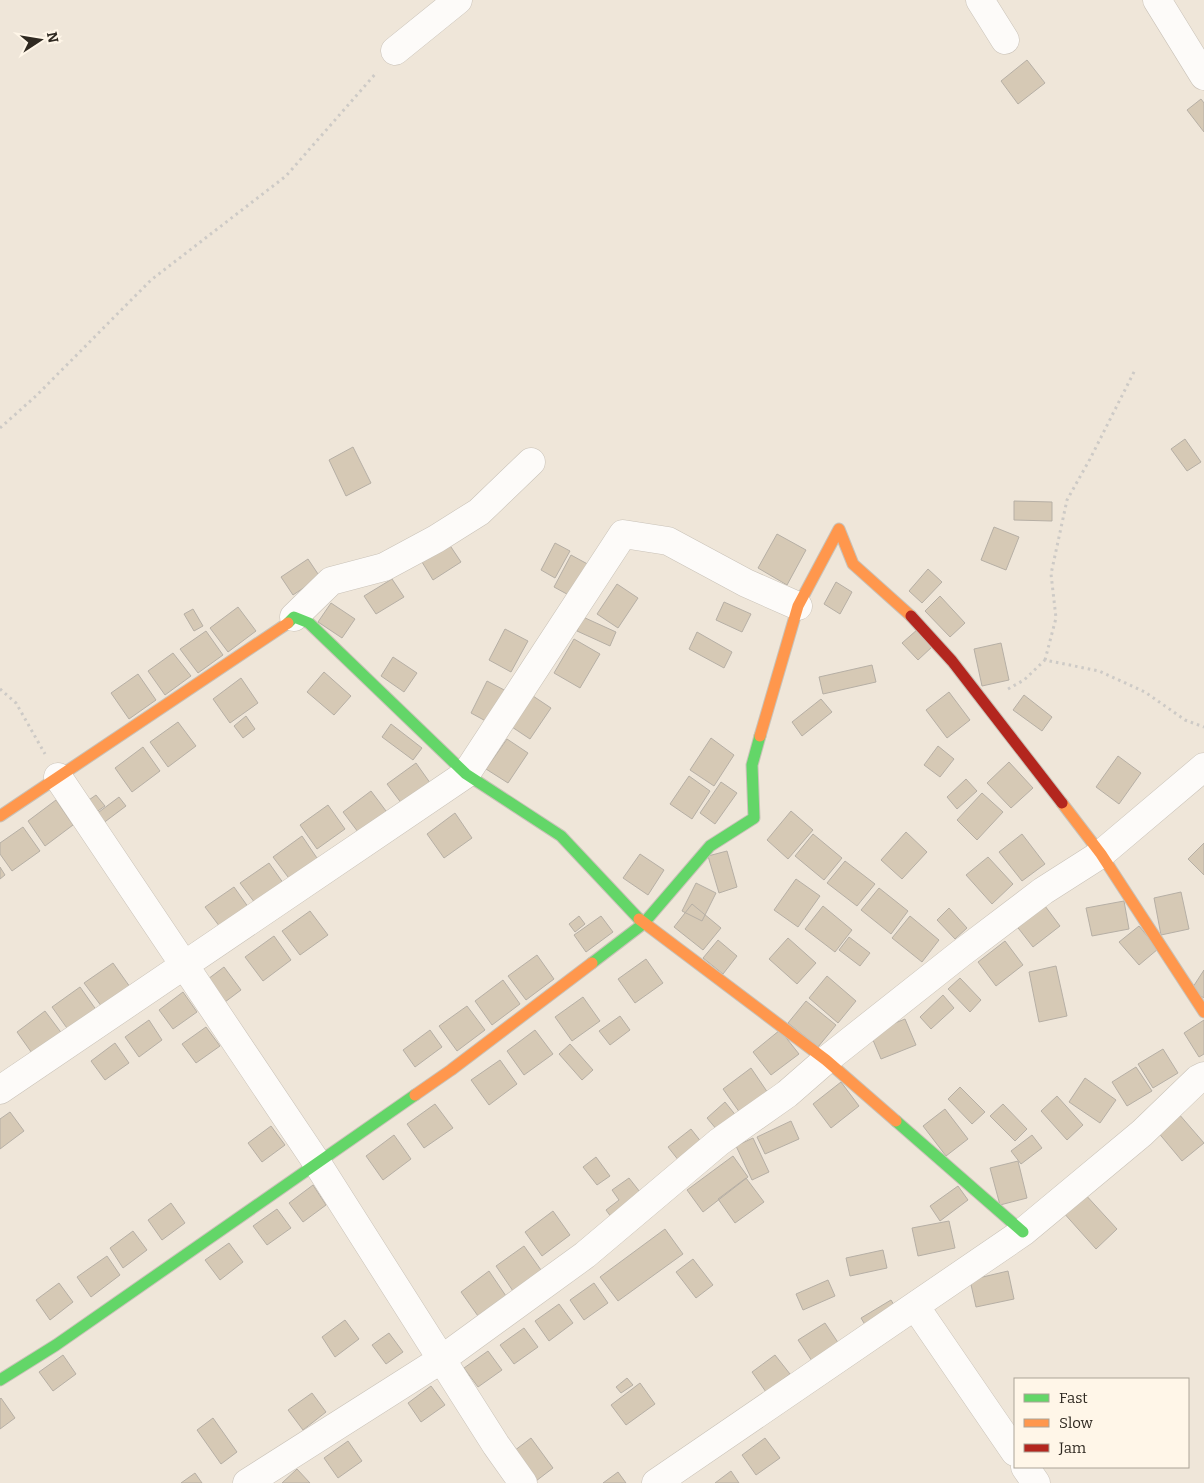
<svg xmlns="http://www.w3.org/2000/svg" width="1204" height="1483" font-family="Bitter,serif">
<rect width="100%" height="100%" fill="#efe6d9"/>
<!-- building -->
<path fill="#d6c9b5" stroke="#b6afa5" d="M1027 60 1045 83 1018 104 1001 81Z
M1201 99 1204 103V132L1187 110Z
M1185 439 1201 462 1187 471 1171 449Z
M353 447 371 483 346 496 329 460Z
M1014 501 1052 502V521L1014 520Z
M994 527 1019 537 1006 570 981 560Z
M777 534 806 550 787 585 758 568Z
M555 543 570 551 555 578 541 570Z
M449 544 461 562 433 580 422 562Z
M571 555 593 567 576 599 554 587Z
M308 559 320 577 293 595 281 577Z
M928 569 942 582 922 603 909 591Z
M392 579 404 597 376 614 364 596Z
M836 582 852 592 840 614 824 604Z
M617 584 638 598 618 628 597 614Z
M940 596 965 623 950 637 925 611Z
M724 602 751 614 742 632 716 620Z
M331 603 355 619 342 638 318 622Z
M238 607 256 631 228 652 210 628Z
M193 609 203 626 194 631 184 614Z
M583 617 616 632 610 646 577 631Z
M505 629 528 641 511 672 489 660Z
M918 629 933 646 918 660 902 643Z
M206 631 223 655 198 673 180 649Z
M697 632 732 652 724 668 689 649Z
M574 639 600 654 580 688 554 673Z
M1001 643 1009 680 982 686 974 649Z
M173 653 191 676 165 695 148 671Z
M393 657 417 673 404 692 381 676Z
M872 665 876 682 823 694 819 677Z
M324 672 351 696 334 715 307 692Z
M138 674 156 700 129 719 111 693Z
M241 678 258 703 230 723 213 699Z
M487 681 510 693 493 725 471 713Z
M949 692 970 720 947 738 926 710Z
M530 694 551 708 530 739 509 725Z
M1024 695 1052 717 1042 731 1013 710Z
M821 699 832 712 802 736 792 722Z
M246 716 255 729 243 738 234 726Z
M178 722 196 746 168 767 150 742Z
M391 724 422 748 413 760 382 737Z
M711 738 734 755 714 786 690 770Z
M507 739 528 753 508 783 486 769Z
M938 746 954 759 940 777 924 765Z
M143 747 160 771 132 792 115 768Z
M1118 756 1141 773 1119 804 1096 787Z
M1009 762 1033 788 1011 808 987 783Z
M416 763 433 787 405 808 387 784Z
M689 776 710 791 692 819 670 804Z
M966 779 977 791 957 809 947 797Z
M721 782 737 793 715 824 700 813Z
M371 791 389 815 361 836 343 812Z
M982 793 1003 812 977 840 957 820Z
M96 795 105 806 95 813 86 802Z
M119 797 126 806 102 824 95 815Z
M56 800 73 825 45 846 28 821Z
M328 805 345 829 317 849 300 825Z
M791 811 813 830 788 859 767 840Z
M455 813 472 838 444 858 427 834Z
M23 827 40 851 12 871 0 854V843Z
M906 832 927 852 902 879 881 860Z
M813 834 842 858 824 880 795 856Z
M1022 834 1045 864 1022 881 999 852Z
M302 836 319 861 291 881 273 857Z
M1204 843V875L1188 859Z
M727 851 737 887 719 893 708 856Z
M640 854 664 870 648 895 623 878Z
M988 857 1013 884 992 904 966 875Z
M845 861 875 884 857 906 827 883Z
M269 863 286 887 258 907 240 883Z
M0 867 5 875 0 879Z
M796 879 820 896 798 927 774 910Z
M696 883 716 893 702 921 682 911Z
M234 887 251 911 223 931 205 907Z
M879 888 908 911 891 934 861 910Z
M1181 892 1189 929 1161 935 1154 898Z
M1124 901 1129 929 1092 936 1086 908Z
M1042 902 1060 926 1033 947 1015 924Z
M692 904 721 928 703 950 674 927Z
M823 906 852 930 835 952 805 929Z
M949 908 967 928 955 939 937 920Z
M310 911 328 935 300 955 282 931Z
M579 916 585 924 575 932 569 924Z
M601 916 613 932 586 952 574 935Z
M910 916 939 940 922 962 892 938Z
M1139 926 1158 949 1139 965 1119 942Z
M274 936 291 960 263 981 245 957Z
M849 937 870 953 860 966 839 950Z
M788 938 816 963 797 984 769 959Z
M718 940 737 956 723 974 703 958Z
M1005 941 1023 965 996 986 978 962Z
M537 955 554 979 526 1000 508 976Z
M646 959 663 983 635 1003 618 979Z
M113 963 130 987 102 1007 84 983Z
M1056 966 1067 1016 1039 1022 1029 972Z
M224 967 241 990 225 1002 208 979Z
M1204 970V998L1191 990Z
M827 976 856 1001 838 1023 809 998Z
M960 978 981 1000 970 1012 948 989Z
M503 980 520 1004 492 1025 475 1001Z
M80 987 97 1011 69 1031 52 1007Z
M183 992 197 1012 173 1029 159 1010Z
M943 995 954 1008 931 1029 920 1017Z
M583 997 600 1021 572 1041 555 1017Z
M806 1001 836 1025 818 1047 788 1023Z
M467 1006 485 1030 457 1051 439 1026Z
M45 1011 63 1035 34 1056 17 1032Z
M620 1016 630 1030 610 1045 599 1031Z
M905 1019 916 1045 881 1059 870 1033Z
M149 1020 162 1040 139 1057 125 1037Z
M1204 1020V1054L1199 1057 1184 1033Z
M206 1027 220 1046 196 1063 182 1044Z
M430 1030 442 1047 415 1067 403 1050Z
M535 1030 553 1054 524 1075 507 1051Z
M780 1030 799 1054 771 1075 753 1052Z
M115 1043 129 1063 105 1080 91 1061Z
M570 1044 593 1070 582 1080 559 1054Z
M1163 1049 1178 1073 1153 1088 1138 1064Z
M500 1060 517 1084 489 1105 471 1080Z
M1136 1067 1152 1091 1127 1106 1112 1082Z
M751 1068 768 1093 740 1113 723 1089Z
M1085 1078 1116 1100 1100 1123 1069 1102Z
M841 1082 859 1106 831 1128 813 1104Z
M960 1087 985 1112 972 1124 948 1099Z
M1057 1096 1083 1125 1067 1140 1041 1111Z
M725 1102 750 1133 732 1148 707 1118Z
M435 1104 453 1128 424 1148 407 1124Z
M1003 1104 1027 1129 1015 1141 990 1116Z
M945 1109 968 1139 946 1156 923 1126Z
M10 1112 24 1131 0 1149V1119Z
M1178 1113 1204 1143 1182 1161 1157 1131Z
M791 1121 799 1139 765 1154 757 1137Z
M271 1126 285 1145 262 1162 248 1143Z
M691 1129 706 1148 683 1166 668 1147Z
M394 1135 411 1159 383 1180 366 1156Z
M1032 1135 1042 1148 1021 1164 1011 1151Z
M753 1138 769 1172 752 1180 736 1146Z
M733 1156 748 1177 703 1212 687 1190Z
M596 1157 610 1176 597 1185 583 1167Z
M1018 1161 1027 1198 1000 1205 990 1168Z
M629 1178 647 1201 617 1225 606 1210 619 1200 612 1190Z
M746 1178 764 1202 735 1223 718 1199Z
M313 1185 326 1205 303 1222 289 1203Z
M958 1186 968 1200 940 1221 930 1206Z
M1083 1192 1117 1229 1096 1249 1062 1211Z
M171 1203 185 1223 162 1240 148 1220Z
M277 1209 291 1228 267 1245 253 1226Z
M553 1211 570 1235 542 1256 525 1232Z
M949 1221 955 1248 918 1256 912 1228Z
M665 1229 683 1254 618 1301 600 1277Z
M133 1231 147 1250 123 1268 110 1248Z
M229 1243 243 1262 220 1280 205 1260Z
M524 1246 541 1270 513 1291 496 1266Z
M883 1250 887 1268 850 1276 846 1258Z
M107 1256 120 1275 91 1297 77 1277Z
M693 1259 713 1285 696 1298 676 1272Z
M489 1271 506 1296 478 1316 461 1292Z
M1008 1271 1014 1299 976 1307 970 1280Z
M828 1280 835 1296 803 1310 796 1294Z
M59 1283 73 1302 50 1320 36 1300Z
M594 1283 608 1303 584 1320 570 1300Z
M891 1300 900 1315 870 1333 861 1318Z
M559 1304 573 1323 549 1341 535 1321Z
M345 1320 359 1339 335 1357 322 1337Z
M825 1323 839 1344 812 1361 798 1340Z
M524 1328 538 1347 514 1364 500 1345Z
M389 1333 403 1352 386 1364 372 1345Z
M488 1351 502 1370 478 1387 464 1368Z
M63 1355 76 1374 53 1391 39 1372Z
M775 1355 790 1374 766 1392 752 1372Z
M627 1378 633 1385 621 1393 616 1387Z
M640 1383 655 1404 626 1425 611 1405Z
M431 1386 445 1405 421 1422 408 1403Z
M312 1393 326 1412 303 1430 288 1410Z
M1 1398 15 1418 0 1429V1399Z
M213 1418 237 1452 221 1464 197 1430Z
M531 1438 553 1468 536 1481 514 1451Z
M765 1438 780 1458 756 1475 742 1455Z
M348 1441 362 1461 338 1478 324 1458Z
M297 1469 310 1483H282Z
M731 1471 739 1483H715Z
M618 1472 626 1483H603Z
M195 1473 202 1483H181Z"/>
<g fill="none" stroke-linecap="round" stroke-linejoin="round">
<!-- street casing -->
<g stroke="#c9c2b8" stroke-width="29">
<path id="street" d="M980 0 1005 40
M1157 0 1204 76
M395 51 458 0
M294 617 331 581 384 567 436 539 479 512 531 462
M58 777 317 1163 496 1445 523 1483
M0 1090 466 774 623 534 668 541 746 583 798 606
M915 1306 1015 1452
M1025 1467 1036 1483
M247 1483 442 1359 585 1255 719 1142 787 1094 826 1060 960 954 1043 891 1101 854 1204 767
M656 1483 1023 1232 1142 1133 1198 1079 1204 1076"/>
</g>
<!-- fast casing -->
<g stroke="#c9c2b8" stroke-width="13">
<path id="fast" d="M288 623 294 617 309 623 466 774 561 836 639 919
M592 963 643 924 710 846 754 818 752 765 760 736
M896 1121 1023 1232
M0 1380 56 1345 415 1095"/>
</g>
<!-- slow casing -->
<g stroke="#c9c2b8" stroke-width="13">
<path id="slow" d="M760 736 798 606 839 529 853 564 911 616
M1062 803 1101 854 1204 1012
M0 816 288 623
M639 919 826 1060 896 1121
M415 1095 451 1070 592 963"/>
</g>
<!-- jam casing -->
<g stroke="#c9c2b8" stroke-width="13">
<path id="jam" d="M911 616 952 661 1062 803"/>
</g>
<!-- path -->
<path stroke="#cdcac6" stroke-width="3" stroke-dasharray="2.5 4" stroke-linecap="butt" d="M0 428 37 395 151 280 286 176 377 72
M1045 660 1056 618 1051 574 1067 500 1090 459 1135 370
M0 689 16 703 45 754
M1008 689 1024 680 1045 660 1099 671 1145 692 1185 720 1204 727"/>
<!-- street -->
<use href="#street" stroke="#fdfbf9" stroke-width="28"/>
<!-- fast -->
<use href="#fast" stroke="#63d668" stroke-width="11"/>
<!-- slow -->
<use href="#slow" stroke="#ff974d" stroke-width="11"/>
<!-- jam -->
<use href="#jam" stroke="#b3261e" stroke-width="11"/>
</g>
<!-- legend -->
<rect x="1014" y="1378" width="175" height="90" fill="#fff6e8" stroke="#aca498"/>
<rect x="1024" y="1394" width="25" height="8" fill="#63d668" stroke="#aca498"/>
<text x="1059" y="1403" font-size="15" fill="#2f2921">Fast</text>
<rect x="1024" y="1419" width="25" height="8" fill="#ff974d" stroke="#aca498"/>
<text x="1059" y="1428" font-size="15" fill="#2f2921">Slow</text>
<rect x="1024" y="1444" width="25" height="8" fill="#b3261e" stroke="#aca498"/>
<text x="1059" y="1453" font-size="15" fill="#2f2921">Jam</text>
<!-- north arrow -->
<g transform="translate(40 40) rotate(78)" stroke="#fff6e8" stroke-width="4" paint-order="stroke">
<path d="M0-4L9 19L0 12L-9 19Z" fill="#2f2921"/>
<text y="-8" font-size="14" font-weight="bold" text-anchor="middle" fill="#2f2921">N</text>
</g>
</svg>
